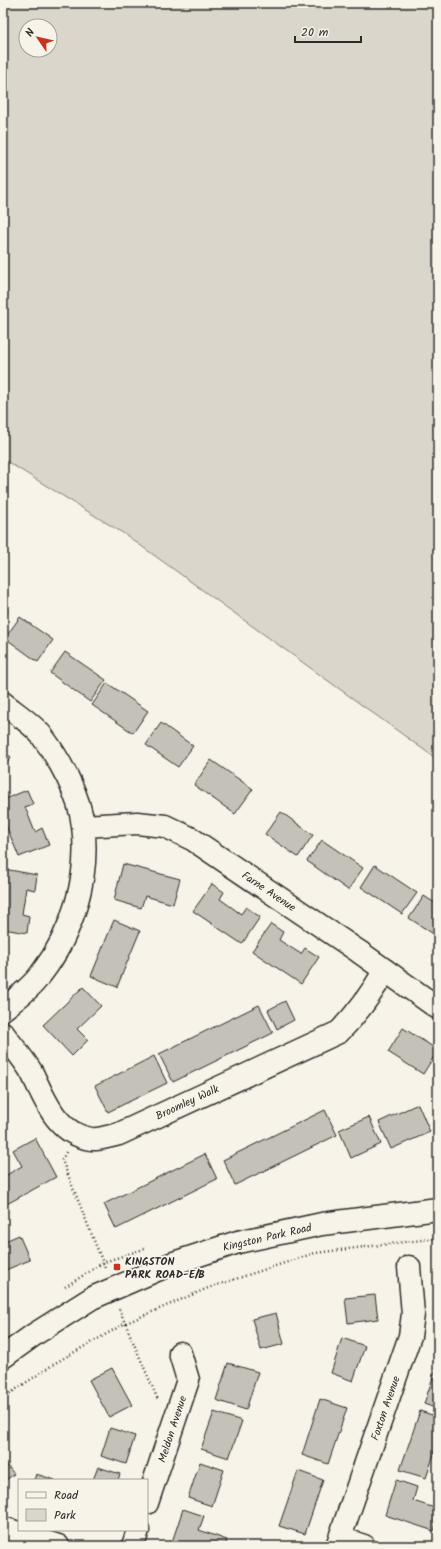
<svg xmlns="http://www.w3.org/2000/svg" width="441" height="1549" font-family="Kalam,sans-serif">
<rect width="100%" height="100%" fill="#f7f3e8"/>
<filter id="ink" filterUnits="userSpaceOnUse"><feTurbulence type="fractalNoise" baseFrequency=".025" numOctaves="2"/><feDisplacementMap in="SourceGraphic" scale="8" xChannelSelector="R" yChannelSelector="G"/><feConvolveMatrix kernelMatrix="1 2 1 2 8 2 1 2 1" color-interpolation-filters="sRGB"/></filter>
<g filter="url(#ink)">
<!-- green -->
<path fill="#dad6cc" stroke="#82807c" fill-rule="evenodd" d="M3 3H438V760L126 535 3 459ZM26 26H50V50H26Z"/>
<!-- building -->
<path fill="#c4c1b9" stroke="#2b2b2b" d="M3 608 8 611 3 620Z
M20 617 53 640 38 662 5 638Z
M65 652 106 680 90 702 50 673Z
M107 683 148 711 133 733 92 705Z
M161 723 193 746 178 767 146 745Z
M3 751 11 757 3 769Z
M211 760 253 789 235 814 194 785Z
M27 790 33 804 25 807 35 832 42 828 49 845 19 857 3 818V800Z
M281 812 313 835 298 857 265 834Z
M322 840 363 868 348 890 307 861Z
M123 864 180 879 173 904 145 896 141 908 114 900Z
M375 865 417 893 402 914 361 887Z
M4 869 37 875 35 890 26 888 22 914 29 916 27 933 3 929V877Z
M212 884 224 892 220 899 241 914 246 907 260 917 242 944 193 911Z
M424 896 438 905V937L409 918Z
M114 920 140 931 117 987 91 976Z
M271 924 283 932 279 940 301 954 305 948 319 957 301 984 252 951Z
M83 987 101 1006 77 1029 88 1040 72 1056 43 1025Z
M285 1001 294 1020 277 1029 268 1010Z
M259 1005 273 1033 173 1082 159 1054Z
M403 1028 438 1050 423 1074 388 1052Z
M154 1056 167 1083 108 1112 95 1086Z
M418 1104 430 1132 391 1149 379 1122Z
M325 1110 337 1135 235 1185 223 1160Z
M369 1117 381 1144 351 1158 339 1130Z
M35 1138 56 1177 5 1205 3 1200V1177L22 1166 13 1150Z
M205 1154 217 1179 116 1229 104 1204Z
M19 1235 30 1260 3 1271V1242Z
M375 1295 378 1319 348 1323 345 1298Z
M276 1313 284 1344 261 1350 252 1319Z
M342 1338 365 1346 353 1381 331 1373Z
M438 1362V1409L424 1404Z
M228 1363 258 1372 246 1410 216 1400Z
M112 1368 132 1405 109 1417 89 1380Z
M320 1399 347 1408 328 1464 302 1455Z
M420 1411 438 1417V1442L426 1478 400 1470Z
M214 1412 242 1421 229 1458 201 1449Z
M110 1428 135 1436 126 1464 101 1456Z
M3 1460 14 1474 3 1482Z
M200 1462 224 1470 212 1506 188 1498Z
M98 1467 120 1474 118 1480H93Z
M298 1471 323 1480 305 1534 279 1526Z
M36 1474 55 1480H34Z
M396 1480 417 1487 413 1501 438 1509V1518L434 1531 385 1515Z
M183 1509 204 1516 199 1530 227 1540 225 1546H182L172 1542Z"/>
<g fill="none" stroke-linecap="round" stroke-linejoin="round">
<!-- street casing -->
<g stroke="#2b2b2b" stroke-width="25">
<path id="street" d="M3 703C14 712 34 725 42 736 60 760 80 796 83 826 90 877 72 934 41 974 31 988 16 999 3 1009
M83 826 137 823 165 826 192 839 358 951 438 1008
M3 1033C12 1046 24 1059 32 1073 45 1100 57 1134 91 1139 99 1140 110 1136 119 1134L339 1032C358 1013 372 993 385 970
M147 1503 188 1380 180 1353
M3 1528 58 1546
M340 1538 364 1546
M133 1546 138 1530
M337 1546 410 1336 413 1314 409 1267"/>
</g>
<!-- secondary casing -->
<g stroke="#2b2b2b" stroke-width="25">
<path id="secondary" d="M3 1357 35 1334 92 1298 171 1264 238 1242 322 1224 438 1209"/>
</g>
<!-- path -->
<path stroke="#2b2b2b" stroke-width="2.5" stroke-dasharray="1 3" stroke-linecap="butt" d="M66 1152 62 1160 105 1268
M65 1287 104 1262 147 1248
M119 1309 158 1400
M3 1398 57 1362 124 1324 208 1288 315 1253 438 1238"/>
<!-- street -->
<use href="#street" stroke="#f7f3e8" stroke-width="22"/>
<!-- secondary -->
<use href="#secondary" stroke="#f7f3e8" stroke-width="22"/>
</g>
</g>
<!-- markers -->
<rect fill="#c8321e" stroke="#f7f3e8" stroke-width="1.5" x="113" y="1263" width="8" height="8" rx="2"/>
<g text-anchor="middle" stroke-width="3.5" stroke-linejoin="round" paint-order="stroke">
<!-- street labels -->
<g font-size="11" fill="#2b2b2b" stroke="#f7f3e8">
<text transform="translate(269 891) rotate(34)" y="4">Farne Avenue</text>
<text transform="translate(187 1102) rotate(-25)" y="4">Broomley Walk</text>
<text transform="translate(267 1237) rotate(-13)" y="4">Kingston Park Road</text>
<text transform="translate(385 1408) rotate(-71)" y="4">Foxton Avenue</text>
<text transform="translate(172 1429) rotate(-72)" y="4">Meldon Avenue</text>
</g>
<!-- poi labels -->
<g font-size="11" font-weight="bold" fill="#2b2b2b" stroke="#f7f3e8" text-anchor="start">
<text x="125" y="1265">KINGSTON<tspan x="125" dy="13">PARK ROAD-E/B</tspan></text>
</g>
</g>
<!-- margin -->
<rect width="441" height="1549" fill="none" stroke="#f7f3e8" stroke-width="16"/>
<rect x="8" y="8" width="425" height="1533" fill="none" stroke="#2b2b2b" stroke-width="1.5" filter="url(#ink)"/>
<!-- legend -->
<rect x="18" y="1479" width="130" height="52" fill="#f7f3e8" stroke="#a5a39c"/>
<rect x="26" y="1492" width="20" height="6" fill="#f7f3e8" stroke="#a5a39c"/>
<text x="54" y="1499" font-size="12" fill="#2b2b2b">Road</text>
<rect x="26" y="1509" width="20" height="12" fill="#dad6cc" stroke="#a5a39c"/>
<text x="54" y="1519" font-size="12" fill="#2b2b2b">Park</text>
<!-- north arrow -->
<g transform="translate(38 38) rotate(304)"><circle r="19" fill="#f7f3e8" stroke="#a5a39c"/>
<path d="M0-3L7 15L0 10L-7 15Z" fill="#c8321e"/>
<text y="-6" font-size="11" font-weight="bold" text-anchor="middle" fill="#2b2b2b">N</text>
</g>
<!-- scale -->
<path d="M295 36v6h66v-6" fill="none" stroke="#2b2b2b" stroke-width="2"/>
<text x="301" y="36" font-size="12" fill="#2b2b2b" stroke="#f7f3e8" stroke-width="3" paint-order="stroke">20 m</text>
</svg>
